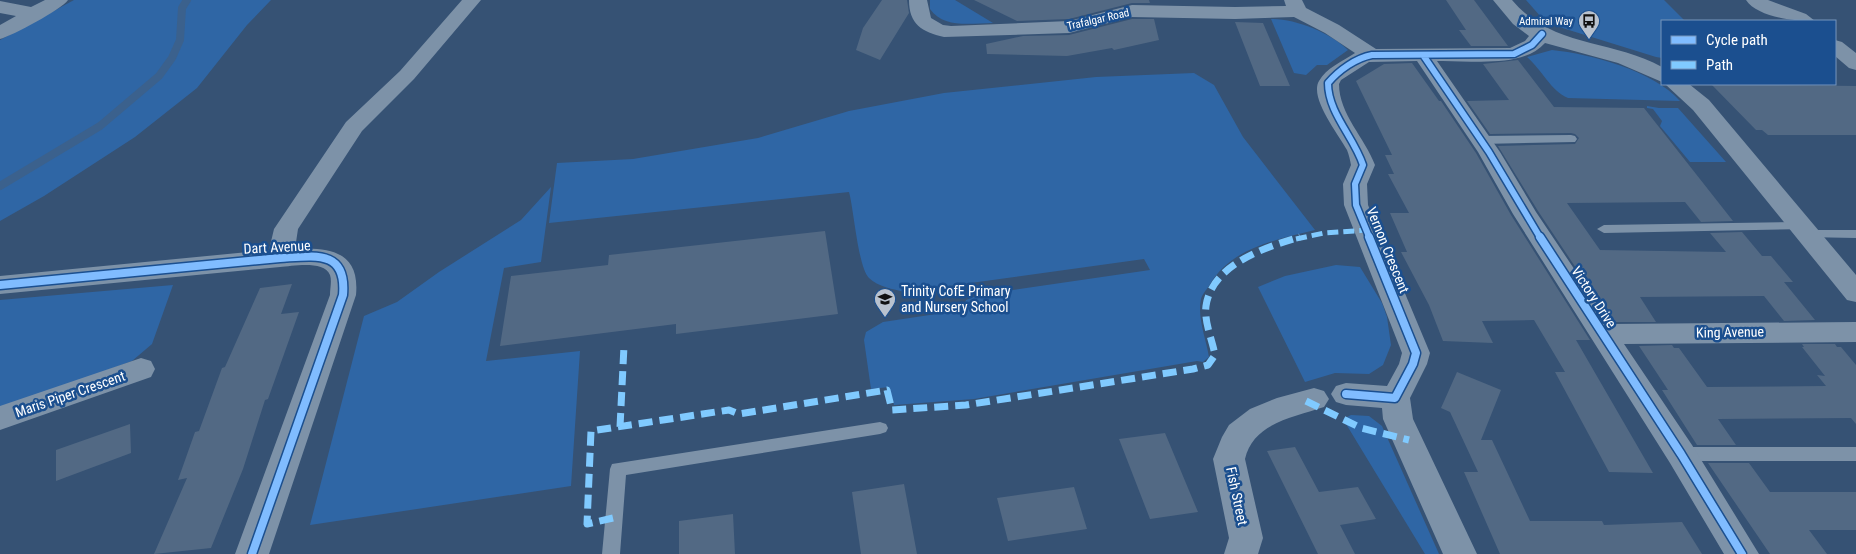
<svg xmlns="http://www.w3.org/2000/svg" width="1856" height="554" font-family="'Roboto Condensed',sans-serif">
<rect width="100%" height="100%" fill="#365274"/>
<!-- green -->
<path fill="#2f66a5" d="M74 0H271L247 25 197 88 135 137 44 196 0 221V40Z
M930 0H955L993 23C971 23 944 29 930 9Z
M1526 0H1664L1685 21H1662V58L1656 57 1556 26 1541 17Z
M1271 19C1294 18 1331 33 1348 50L1327 65H1317L1306 75 1294 73Z
M1552 50C1591 54 1654 71 1680 101L1568 98C1551 91 1542 70 1527 57Z
M1194 73 1214 85 1243 137 1315 230C1275 240 1230 248 1209 286 1206 290 1202 295 1201 299 1197 317 1206 339 1209 357L1203 362 1197 361 974 399 894 405 889 387 871 389 864 340 866 332 883 322 963 310 966 300 978 295 1150 270 1144 259 905 292C893 289 878 287 869 278 858 267 854 210 849 192L549 223 557 163 633 159 758 138 849 111 944 93 1096 77Z
M1647 106 1659 108H1678L1726 162H1690L1660 126 1662 121 1653 109 1647 108Z
M551 187 541 262 504 268 486 361 580 351 571 486 310 525 364 316 397 302 439 272 521 220Z
M1336 265 1360 267 1382 303 1387 317 1391 345 1383 365 1369 374 1335 373 1305 382 1258 287 1285 276Z
M173 285 152 344 132 361 0 410V300Z
M1351 415 1369 416 1382 426 1439 554H1425L1343 419Z"/>
<g fill="none" stroke-linecap="round" stroke-linejoin="round">
<!-- stream -->
<path stroke="#3b618d" stroke-width="8" d="M0 186 100 126 159 76 172 58 180 40 182 8 187 0"/>
</g>
<!-- building -->
<path fill="#526984" d="M882 0H907L909 13 880 60 856 50 863 28Z
M974 0H1149L1150 3H1132L1069 19 1017 21Z
M1446 0H1474L1508 46H1471L1459 30H1466Z
M1132 19H1154L1159 40 1114 50 1112 48 1067 56 987 54 986 44 1023 36 1069 35Z
M1235 22 1263 23 1290 86H1260Z
M1518 60 1554 107 1644 108 1733 221 1701 222 1685 202 1567 203 1600 250 1726 252 1710 233 1742 232 1762 256H1771L1793 282H1784L1815 320 1784 321 1764 296 1640 297 1656 322H1612L1538 211 1498 146 1575 144 1579 138 1575 134 1571 133 1490 134 1467 101 1509 100 1483 64Z
M1412 63 1439 101H1441L1476 153 1511 215 1590 340H1576L1653 473 1609 472 1555 372H1565L1534 320 1482 321 1493 343 1443 341 1429 305 1401 252H1407L1390 213H1409L1388 174H1394L1385 155H1392L1356 81 1384 64Z
M1711 84 1856 86V135H1768L1762 130H1756Z
M825 231 838 314 676 334V324L500 346 511 276 608 265 609 255Z
M292 284 281 314 299 312 268 399 265 400 243 469 211 548 154 554 187 478 178 480 195 432 199 431 222 368 225 367 260 288Z
M1802 344H1835L1837 347H1841L1856 365V424L1851 418 1718 419 1736 445H1697L1662 390H1668L1639 346 1672 345 1674 348H1679L1707 387 1826 386 1817 375 1825 376 1802 347H1804Z
M1457 372 1501 390 1481 440H1492L1530 521H1602L1604 525 1682 522 1702 554H1500L1464 472H1478L1450 412 1441 408Z
M130 424 131 453 56 481V450Z
M1165 433 1198 512 1150 519 1119 439Z
M1295 447 1319 492 1358 487 1376 519 1340 525 1355 554H1318L1267 451Z
M1708 463H1749L1770 492H1856V530H1809L1827 554H1770Z
M904 484 917 554H861L852 492Z
M1074 487 1087 529 1008 541 997 498Z
M733 514 735 554H679V521Z"/>
<g fill="none" stroke-linecap="round" stroke-linejoin="round">
<!-- lane -->
<path fill="#7d92a8" fill-rule="evenodd" d="M1571 135 1575 136 1577 139 1575 142 1481 144 1475 140 1481 136Z
M1801 222 1806 223 1808 226 1806 229 1604 233 1597 229 1604 225Z
M1809 230H1856V238L1804 237 1802 234 1804 231Z
M880 422 886 424 888 428 886 432 880 434 626 475 620 554H602L610 469 612 464Z
M1681 447H1856V461H1681L1675 459 1673 454 1675 449Z"/>
<!-- street -->
<path fill="#7d92a8" fill-rule="evenodd" d="M45 0H68C62 9 12 36 0 39V25L16 16 0 13V1L31 7Z
M462 0H481L414 79 362 131 298 229 295 249C331 247 360 252 356 295L269 554H235L330 295C330 288 332 281 330 275 324 260 293 266 280 267L0 294V276L269 250 274 229 346 122 400 71Z
M909 0H927L931 18 943 25 951 26 1069 21 1132 5 1235 7 1286 6 1284 0H1302L1306 8 1339 25 1376 49 1510 48 1525 41 1529 36 1513 24 1493 0H1512C1552 48 1611 39 1662 67V82L1618 63 1545 43C1522 69 1470 60 1437 61L1500 152 1536 212 1611 324 1856 322V342L1624 344 1692 445 1759 554H1724L1670 463 1513 214 1478 152 1417 61 1369 62 1341 80 1339 84C1339 114 1365 138 1375 165L1367 184 1368 205 1430 353 1427 364 1410 398 1413 419 1477 554H1443L1383 419 1382 408 1346 405 1336 402 1331 394 1336 386 1346 383 1387 386 1399 364 1402 353 1344 205 1343 184 1351 165C1350 160 1349 155 1347 150 1339 135 1309 98 1319 81 1326 68 1343 61 1355 53L1325 33 1294 17 1235 19 1132 17 1069 33 944 37C922 32 909 24 909 0Z
M1746 0H1768L1806 14 1815 21C1796 22 1757 17 1746 0Z
M1835 40 1842 42 1856 53V70L1849 68 1835 56Z
M1665 84H1689L1709 100 1856 275V302L1847 300 1693 110Z
M141 358 151 361 155 369 151 377 0 430V406Z
M1314 388 1324 391 1329 399 1324 407C1294 417 1253 423 1245 459L1263 538 1258 554H1224L1229 538 1213 459 1222 437 1229 425 1250 409 1277 398Z"/>
<!-- quiet-far1 -->
<path stroke="#80caff" stroke-width="5" stroke-dasharray="11 5" stroke-linecap="butt" d="M1296 239 1324 233 1367 230"/>
<!-- quiet -->
<path stroke="#80caff" stroke-width="7" stroke-dasharray="14 7" stroke-linecap="butt" d="M1306 401 1361 428 1409 440
M620 427 624 346
M613 518 587 524 591 431 729 410 739 414 887 390 892 410 966 405 1193 369 1208 365 1215 355C1212 339 1204 322 1206 306 1212 264 1266 247 1300 237"/>
<!-- cycleway-far1 casing -->
<g stroke="#1b4f8f" stroke-width="9">
<path id="cycleway-far1" d="M1423 55 1489 152 1541 239
M1370 239 1356 205 1355 184 1363 165C1354 137 1328 113 1328 83 1339 70 1356 58 1372 55L1514 54 1532 45 1542 34"/>
</g>
<!-- cycleway casing -->
<g stroke="#1b4f8f" stroke-width="11">
<path id="cycleway" d="M1540 237 1681 454 1742 554
M0 285 280 258C314 256 347 249 343 295L252 554
M1346 394 1395 398 1413 364 1416 353 1369 237"/>
</g>
<!-- cycleway-far1 -->
<use href="#cycleway-far1" stroke="#80bcff" stroke-width="6"/>
<!-- cycleway -->
<use href="#cycleway" stroke="#80bcff" stroke-width="8"/>
</g>
<!-- icons -->
<defs>
<g id="bus-pin" transform="scale(1.125)"><path d="M0 17L-7.5 6A9.5 9.5 0 1 1 7.5 6Z" fill="#b9c2ce" stroke="#1b4f8f"/><path d="M-5-6H5V4H4V6H2V4H-2V6H-4V4H-5ZM-3.5-4V0h7V-4ZM-3.5 1.2v1.5H-2V1.2ZM2 1.2v1.5H3.5V1.2Z" fill="#111"/></g>
<g id="school-pin" transform="scale(1.125)"><path d="M0 17L-7.5 6A9.5 9.5 0 1 1 7.5 6Z" fill="#b9c2ce" stroke="#1b4f8f"/><path d="M0-5L7-2L0 1L-7-2ZM-4 1L0 2.5L4 1V4Q0 6-4 4Z" fill="#111"/></g>
</defs>
<g fill-rule="evenodd">
<use href="#bus-pin" x="1589" y="21"/>
<use href="#school-pin" x="885" y="299"/>
</g>
<g text-anchor="middle" stroke-width="5" stroke-linejoin="round" paint-order="stroke">
<!-- far-street labels -->
<g font-size="11" fill="#fff" stroke="#1b4f8f">
<text transform="translate(1098 19) rotate(-13)" y="4">Trafalgar Road</text>
</g>
<!-- far-poi labels -->
<g font-size="11" fill="#fff" stroke="#1b4f8f" text-anchor="end">
<text x="1573" y="25">Admiral Way</text>
</g>
<!-- street labels -->
<g font-size="14" fill="#fff" stroke="#1b4f8f">
<text transform="translate(277 247) rotate(-3)" y="5">Dart Avenue</text>
<text transform="translate(1388 250) rotate(68)" y="5">Vernon Crescent</text>
<text transform="translate(1594 297) rotate(57)" y="5">Victory Drive</text>
<text transform="translate(1730 332) rotate(-1)" y="5">King Avenue</text>
<text transform="translate(70 394) rotate(-19)" y="5">Maris Piper Crescent</text>
<text transform="translate(1237 496) rotate(78)" y="5">Fish Street</text>
</g>
<!-- poi labels -->
<g font-size="14" fill="#fff" stroke="#1b4f8f" text-anchor="start">
<text x="901" y="296">Trinity CofE Primary<tspan x="901" dy="16">and Nursery School</tspan></text>
</g>
</g>
<!-- legend -->
<rect x="1661" y="20" width="175" height="65" fill="#1b4f8f" stroke="#7695bc"/>
<rect x="1671" y="36" width="25" height="8" fill="#80bcff" stroke="#7695bc"/>
<text x="1706" y="45" font-size="15" fill="#ffffff">Cycle path</text>
<rect x="1671" y="61" width="25" height="8" fill="#80caff" stroke="#7695bc"/>
<text x="1706" y="70" font-size="15" fill="#ffffff">Path</text>
</svg>
